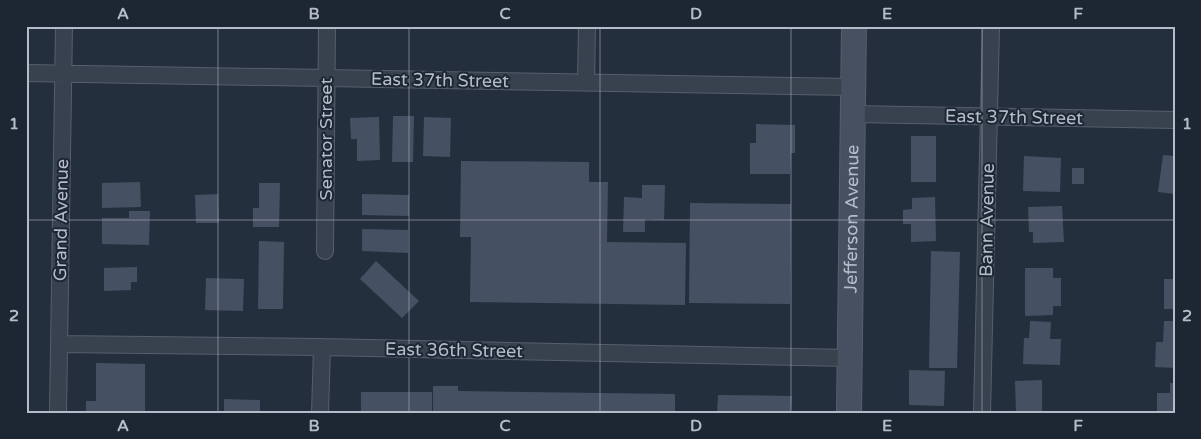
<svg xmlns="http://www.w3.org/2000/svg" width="1201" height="439" font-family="'Varela Round',sans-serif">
<rect width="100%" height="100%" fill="#242f3e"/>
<!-- building -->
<path fill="#455162" d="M393 116H414L413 162H392Z
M379 117 380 160 357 161V139H351L350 118Z
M424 117 451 118 450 157 423 156Z
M756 124 795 125V153H791L790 174H750V143H756Z
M911 136H936V182H911Z
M1163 155 1175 156V194L1158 192Z
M1024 156 1061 158 1060 192 1023 191Z
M461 161 589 162V182H608L607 242 686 243 685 305 470 302 471 237H460Z
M1072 168H1084V184H1072Z
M140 182 141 207 102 208V183Z
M259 183H280L279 227H253V208H259Z
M642 185H665L664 220 645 219V232H623L624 197 642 198Z
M218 194 219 223H196L195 195Z
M362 194 409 195V216L362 215Z
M935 197 936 241 911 242V224H903V210L912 209V198Z
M690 203 791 204 790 304 689 303Z
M1062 206 1064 242 1033 243V232H1029L1028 207Z
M129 211H150L149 245 102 244V218H129Z
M362 229 408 230V253L362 251Z
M259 241 284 242 283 309H258Z
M931 251 960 252 957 368H929Z
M376 261 419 301 402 318 360 279Z
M137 267V282H131V290L104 291V268Z
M1025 268H1053V278H1061V306H1053V315L1025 316Z
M206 278 244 279 243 311 205 310Z
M1164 279H1175V309H1164Z
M1030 321 1051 322 1050 339H1061L1060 365 1023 364 1024 338H1029Z
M1164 321H1175V368L1155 367 1156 342H1163Z
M96 363 145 364V413H86V401H96Z
M909 370 945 371 944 406 909 405Z
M1042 380V413H1016L1015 381Z
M1170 383H1175V413H1157V393H1170Z
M433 386H458V391L675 394V413H433Z
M361 392H432V413H361Z
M718 395 792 396 791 413H717Z
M224 399 260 400V413H224Z"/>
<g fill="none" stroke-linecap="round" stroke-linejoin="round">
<!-- minor casing -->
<g stroke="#565f6c" stroke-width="18">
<path id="minor" d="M26 73 853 87
M586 83 587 26
M853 114 1175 120
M325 251 327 26
M59 344 322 347 849 358
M58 413 64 26
M320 413 322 347
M982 413 991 26"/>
</g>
<!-- secondary casing -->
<g stroke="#565f6c" stroke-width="26">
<g id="secondary">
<path id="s1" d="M849 413 854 26"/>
</g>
</g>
<!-- minor -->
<use href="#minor" stroke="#38414e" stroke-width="16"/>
<!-- secondary -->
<use href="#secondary" stroke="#465061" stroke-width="24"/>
</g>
<!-- grid -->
<path fill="none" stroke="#b4bcc9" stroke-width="1" stroke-opacity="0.55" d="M218 26V413M409 26V413M600 26V413M791 26V413M982 26V413M26 220H1175"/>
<g text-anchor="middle" stroke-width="4" stroke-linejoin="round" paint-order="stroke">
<!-- street labels -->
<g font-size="18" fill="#b4bcc9" stroke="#1d2633">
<text transform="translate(440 80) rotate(1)" y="6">East 37th Street</text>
<text transform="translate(1014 117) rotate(1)" y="6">East 37th Street</text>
<text transform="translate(326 139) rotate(-90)" y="6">Senator Street</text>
<text dy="6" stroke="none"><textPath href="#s1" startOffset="194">Jefferson Avenue</textPath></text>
<text transform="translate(61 220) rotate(-89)" y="6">Grand Avenue</text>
<text transform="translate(987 220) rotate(-89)" y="6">Bann Avenue</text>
<text transform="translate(454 350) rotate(1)" y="6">East 36th Street</text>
</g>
</g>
<!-- border -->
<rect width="1201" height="439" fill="none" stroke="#1d2633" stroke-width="55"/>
<rect x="28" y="28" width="1146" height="384" fill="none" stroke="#b4bcc9" stroke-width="2"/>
<g font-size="16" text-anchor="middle" font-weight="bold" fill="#b4bcc9">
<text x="123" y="19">A</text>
<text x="314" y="19">B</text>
<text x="505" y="19">C</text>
<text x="696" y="19">D</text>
<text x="887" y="19">E</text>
<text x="1078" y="19">F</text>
<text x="14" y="129">1</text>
<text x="1187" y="129">1</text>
<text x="14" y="321">2</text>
<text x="1187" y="321">2</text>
<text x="123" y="431">A</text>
<text x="314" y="431">B</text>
<text x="505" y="431">C</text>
<text x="696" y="431">D</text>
<text x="887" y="431">E</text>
<text x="1078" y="431">F</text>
</g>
</svg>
